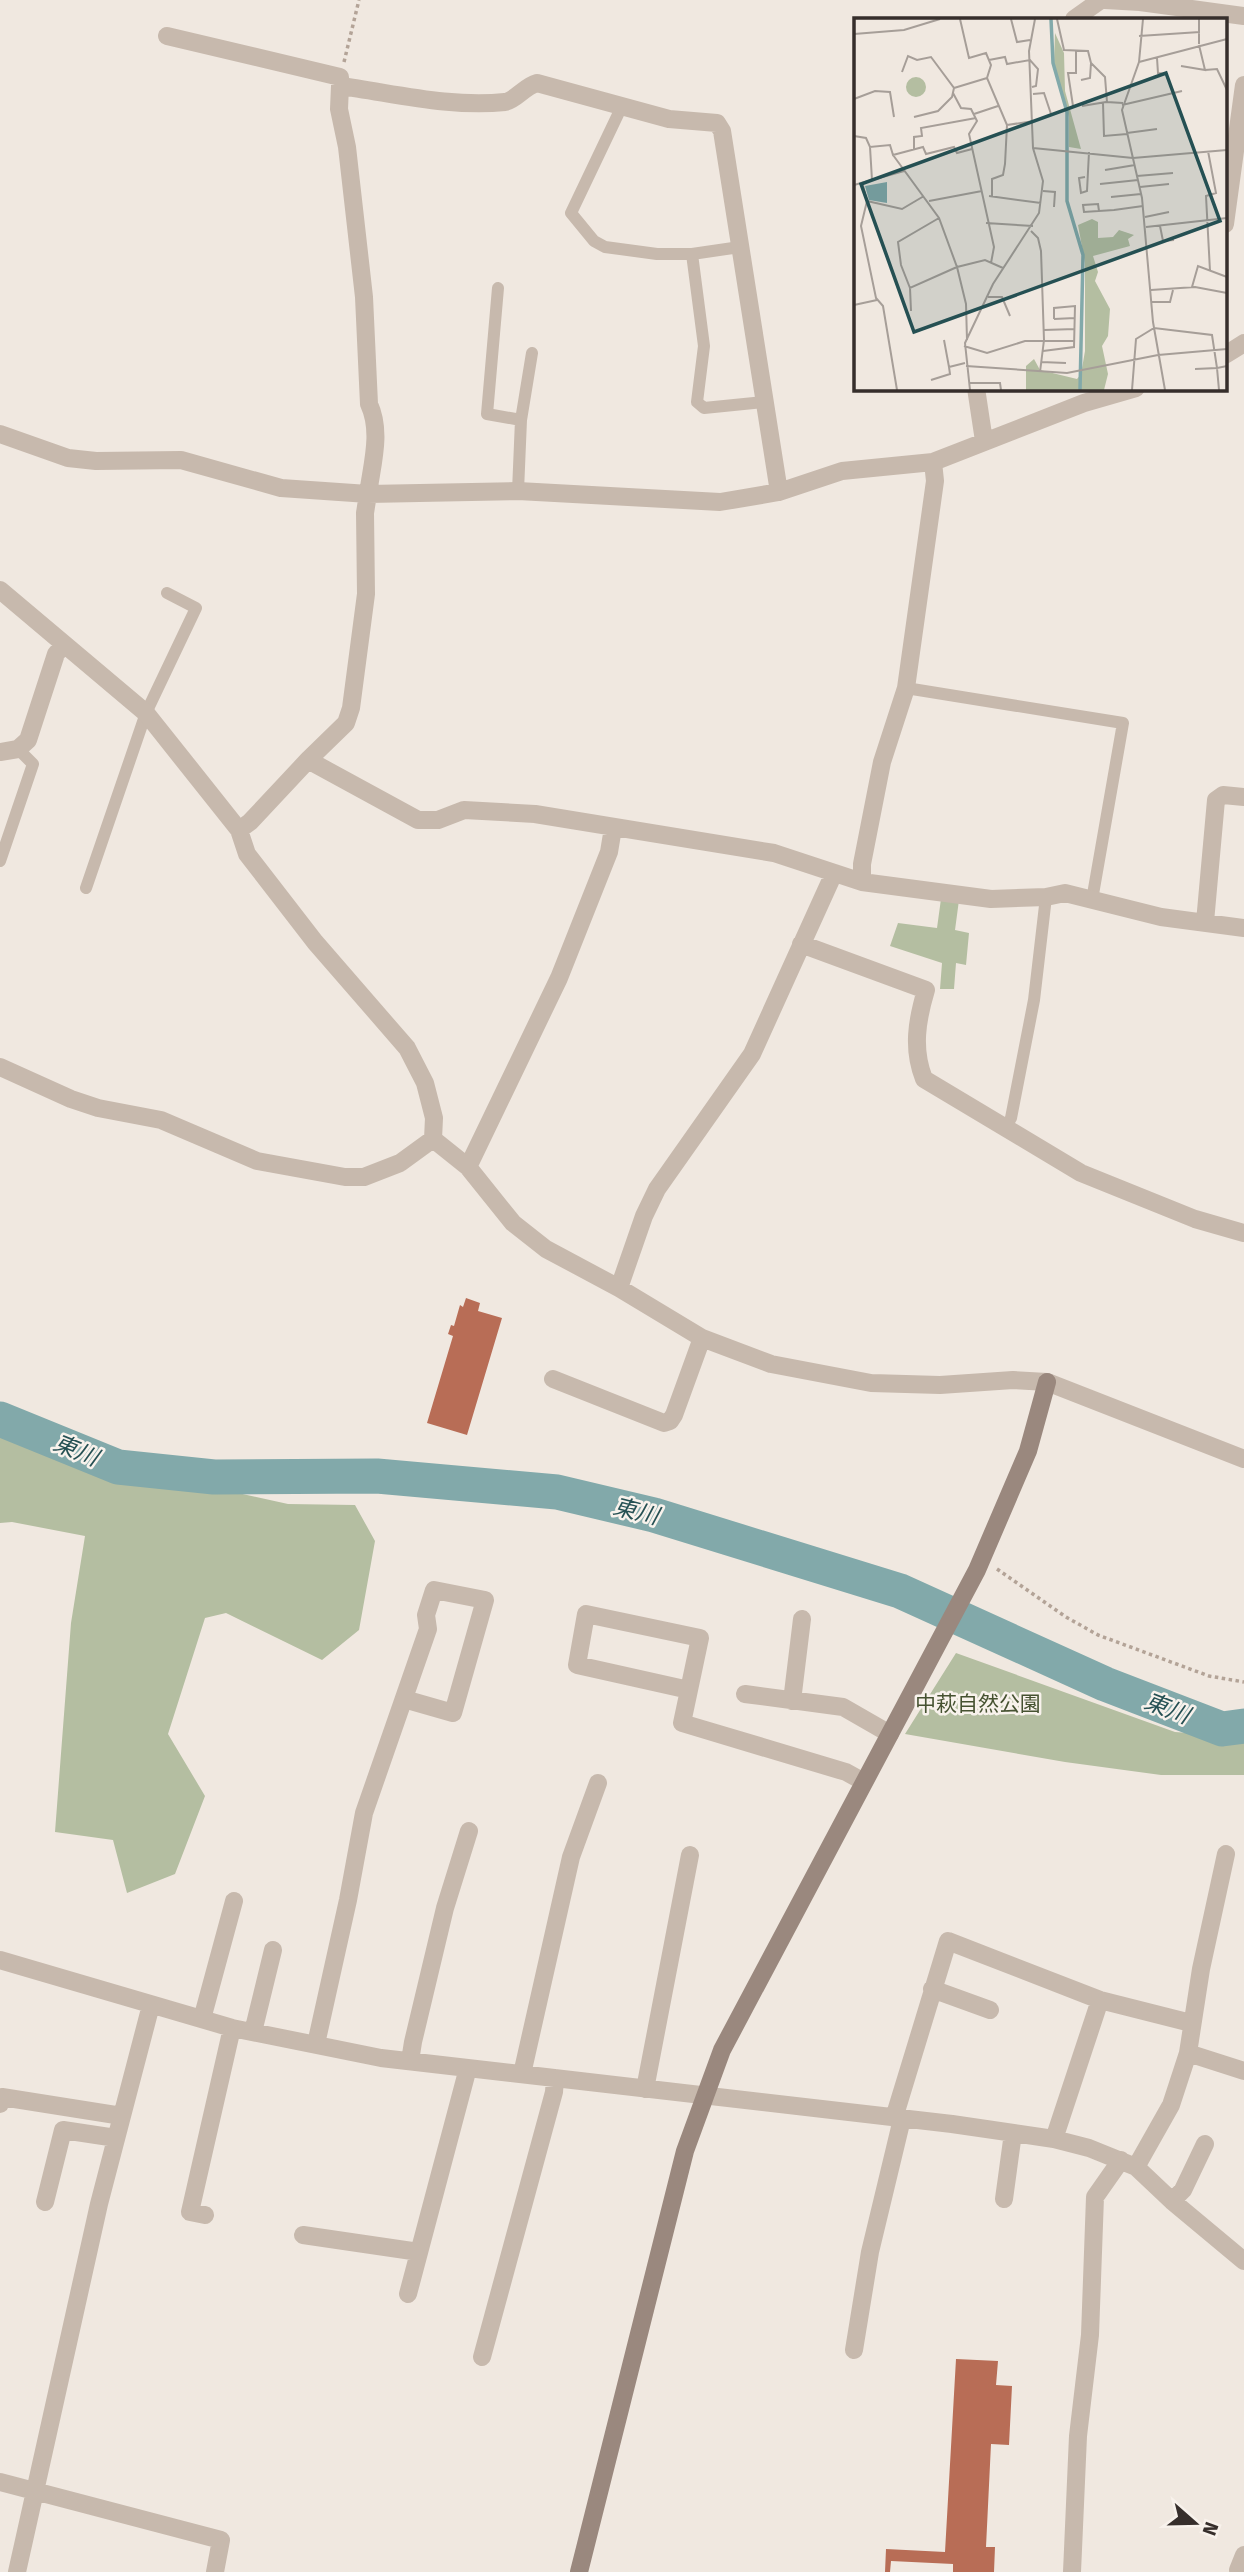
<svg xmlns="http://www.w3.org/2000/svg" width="1244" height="2572" font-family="'Fira Sans','Noto Sans JP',sans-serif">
<rect width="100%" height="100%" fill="#f0e8e0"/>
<!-- green -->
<path fill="#b4bea1" d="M941 899 959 900 955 930 969 933 966 965 956 963 954 989H940L942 963 890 946 898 923 937 928Z
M0 1433 54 1452 288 1504 355 1505 375 1541 359 1630 322 1660 226 1613 205 1618 168 1734 205 1796 175 1874 127 1893 113 1840 55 1832 71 1623 85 1536 12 1522 0 1523Z
M956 1653 1175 1732 1244 1737V1775H1161L1065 1762 905 1734Z"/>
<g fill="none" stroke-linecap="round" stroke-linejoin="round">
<!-- river -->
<path stroke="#82a9aa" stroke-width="35" d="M0 1419 118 1467 214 1477 377 1476 557 1492 654 1515 900 1591 1105 1684 1222 1729 1244 1726"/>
</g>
<!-- building -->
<path fill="#b86d56" d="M466 1298 480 1303 478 1311 502 1318 467 1435 427 1423 453 1336 448 1334 451 1325 454 1326 460 1305 463 1307Z
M956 2359 998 2361 996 2385 1012 2386 1009 2445 991 2444 986 2547H995L994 2572H953V2564L891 2561 890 2572H885L886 2549 945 2552Z"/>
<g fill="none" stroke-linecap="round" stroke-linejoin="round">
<!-- path -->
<path stroke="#b3a397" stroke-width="3.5" stroke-dasharray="3.5 3.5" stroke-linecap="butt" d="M344 62 359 0
M997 1569 1066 1617 1098 1635 1209 1676 1244 1682"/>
<!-- lane -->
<path stroke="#c7b9ad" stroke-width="12" d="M622 106 571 213 594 241 605 247 657 254H692L740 247
M692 254 704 346 697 402 704 408 764 402
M498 288 487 414 521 420
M518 491 521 420 532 353
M906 688 1123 723 1092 900
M0 861 33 764 18 749
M86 888 146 713 196 608 167 593
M1005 1129 1011 1118 1034 1000 1046 897"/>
<!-- street -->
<path stroke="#c7b9ad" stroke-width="18" d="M1105 0 1140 2 1244 16
M1074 19 1101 0
M167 36 340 77V86
M1225 224 1244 85
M1225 355 1244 343
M976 388 984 441
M0 434 68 458 96 461 181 460 281 488 368 494C372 464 382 432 369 404L364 297 347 147 339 109 340 86C393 93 451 108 505 102 516 100 525 86 537 83L669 119 717 123 722 131 779 492
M0 590 146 713 239 830 247 854 315 942 407 1048 425 1083 434 1118 433 1139 468 1167 513 1223 546 1249 619 1288 702 1338 771 1364 871 1383 940 1385 1013 1380 1047 1382 1244 1459
M0 752 18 749 28 740 56 654 64 644
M308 760 418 820H438L464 810 535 814 774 853 862 882 991 899 1046 897 1065 893 1161 917 1244 928
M239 830 250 822 308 760 346 723 351 708 366 594 365 513 368 494 518 491 720 502 779 492 842 471 933 462 1084 403 1136 388
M862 882V864L882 762 906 688 935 481 933 462
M1205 922 1216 800 1223 795 1244 797
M801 944 926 990C917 1020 912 1049 924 1079L1081 1173 1195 1219 1244 1233
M0 1067 71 1099 98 1108 161 1120 257 1161 345 1177H364L400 1163 433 1139
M468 1167 559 978 609 852 613 828
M619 1288 644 1216 657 1189 752 1054 834 873
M553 1379 664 1423 670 1421 674 1415 702 1338
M689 1690 700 1638 586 1614 577 1665 689 1690 682 1723 846 1772 864 1782
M745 1694 843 1707 890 1734
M792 1701 802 1619
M0 1960 232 2028 381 2058 952 2124 1054 2139 1089 2148 1136 2167 1172 2201 1244 2261
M932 1989 990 2010
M202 2019 234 1901
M253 2032 273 1950
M316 2044 348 1900 364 1813 428 1629 426 1615 434 1590 485 1600 453 1713 404 1699
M1188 2053 1201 1969 1226 1854
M410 2061 413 2042 445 1908 469 1831
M522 2074 571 1857 598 1783
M645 2089 690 1855
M0 2104 2 2097 122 2116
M894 2118 948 1941 1100 2000 1191 2023
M1054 2139 1100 2000
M1136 2167 1171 2105 1188 2053 1244 2071
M1004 2199 1013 2133
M1172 2201 1183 2190 1205 2144
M45 2202 63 2130 116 2138
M205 2215 190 2212 232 2028
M303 2235 419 2252
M408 2294 468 2068
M854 2350 870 2252 902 2119
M482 2357 554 2092 555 2078
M0 2482 221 2540 215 2572
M1238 2570 1244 2555
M17 2572 99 2204 151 2005
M1072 2572 1078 2436 1090 2335 1095 2197 1121 2160"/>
<!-- secondary -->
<path stroke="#9a887e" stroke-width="18" d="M579 2572 685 2151 722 2050 977 1570 1028 1451 1047 1382"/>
</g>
<g text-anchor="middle" stroke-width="5" stroke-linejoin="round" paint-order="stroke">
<!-- park labels -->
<g font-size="21" fill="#465231" stroke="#f8f2ec">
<text x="978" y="1711">中萩自然公園</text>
</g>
<!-- water labels -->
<g font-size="23" font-style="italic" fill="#255053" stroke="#f8f2ec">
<text transform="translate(76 1450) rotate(22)" y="8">東川</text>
<text transform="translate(636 1511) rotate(14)" y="8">東川</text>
<text transform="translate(1167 1708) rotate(21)" y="8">東川</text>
</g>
</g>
<!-- overview -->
<g transform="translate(854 18)">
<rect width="373" height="373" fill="#f0e8e0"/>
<path d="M201 15 210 35 211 73 227 131 215 129V99L200 45ZM52 69a10 10 0 1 1 20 0a10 10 0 1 1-20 0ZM238 201 244 204V220L259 219 265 212 280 217 274 221 276 228 239 238 244 254 241 263 256 291 254 318 248 328 254 356 250 372H172V348L180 341 186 352 223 361 227 356 231 333V245L224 207Z" fill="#b4bea1"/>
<path d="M33 164V185L15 182 11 168Z" fill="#82a9aa"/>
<path fill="none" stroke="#82a9aa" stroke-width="3.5" d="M197 1 199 45 213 94V183L229 237 226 372"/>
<path fill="none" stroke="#a69e98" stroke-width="2" d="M106 1 115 40 132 35 137 47 133 60 153 107 151 146 149 157 138 161V178M157 1 163 24 176 22M203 1 210 32 234 33 237 45 251 59 253 84 269 85M289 1 285 44 268 92 288 180 299 304 311 372M345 1V26M0 16 50 12 86 1M285 18 346 14M303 40 304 55 312 56M135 42 151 39 153 46 176 42 184 51 182 68 178 69M285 44 373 21M327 48 351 52 345 27M351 52 363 51 373 72M48 54 54 38 63 42 77 39 100 70 98 79 84 93 60 99M227 62 236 60 237 45M100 70 133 60M99 75 107 90 117 91 123 103 115 116 140 229 137 245M179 76 190 75 197 96M0 81 21 73 36 74 40 99M249 85 250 118 273 116M268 87 328 73M219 88 214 55H222V33M228 88 252 84M120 96 144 88M153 107 180 103M273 115 303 111M0 118 12 120 16 129 36 127 39 137 69 129 72 136 100 129 103 135 118 131M16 129 18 162M179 130 279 140 373 132M60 131V119L68 118 67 110 122 100M354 133 362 175 352 178 356 253M39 137 85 200 103 249 131 242 149 250M251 152 281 147M283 158 319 155M231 159 225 160 227 175 233 173 235 134M8 164 13 183 7 208 22 280 29 288 43 372M246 166 284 162M0 167 50 153M286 169 315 166M189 173 201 174 200 189M135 178 187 185M257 179 287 176M13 183 48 191 70 178M75 183 128 173M245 193 244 186 229 187 230 194 260 192 289 188M291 199 315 194M85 200 44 224 47 247 56 270 103 249 112 286 113 322M132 205 179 208M306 208 309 223 320 222M292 209 373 200M177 213 184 220 187 233 190 322 186 354M338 269 344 248 373 259M56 270 57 293M297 272 341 269 373 275M134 279H148L156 298M297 284H316L319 272M0 287 23 282M200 301 221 300M190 312 221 311M90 322 95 349M110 328 133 335 171 323H220M189 333 220 329 221 288 200 290V301M187 344 212 345M112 348 213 355 304 337 373 331M77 362 96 356 95 349 111 345M115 365H146L147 372M116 372 111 325 139 266 185 195 189 163 179 130 175 33 181 1M278 372 282 321 300 310 358 317 363 350 341 351M365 372 363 350 373 348"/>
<path fill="#255053" fill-opacity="0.15" stroke="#255053" stroke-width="3.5" d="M312 55 366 203 60 314 7 166Z"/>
<rect width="373" height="373" fill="none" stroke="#362e2b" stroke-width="3.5"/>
</g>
<!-- north arrow -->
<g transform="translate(1195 2523) rotate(110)" stroke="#f8f2ec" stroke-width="5" paint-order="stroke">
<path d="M0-5L12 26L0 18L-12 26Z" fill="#362e2b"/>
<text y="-10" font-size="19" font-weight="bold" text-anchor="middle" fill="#362e2b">N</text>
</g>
</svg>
